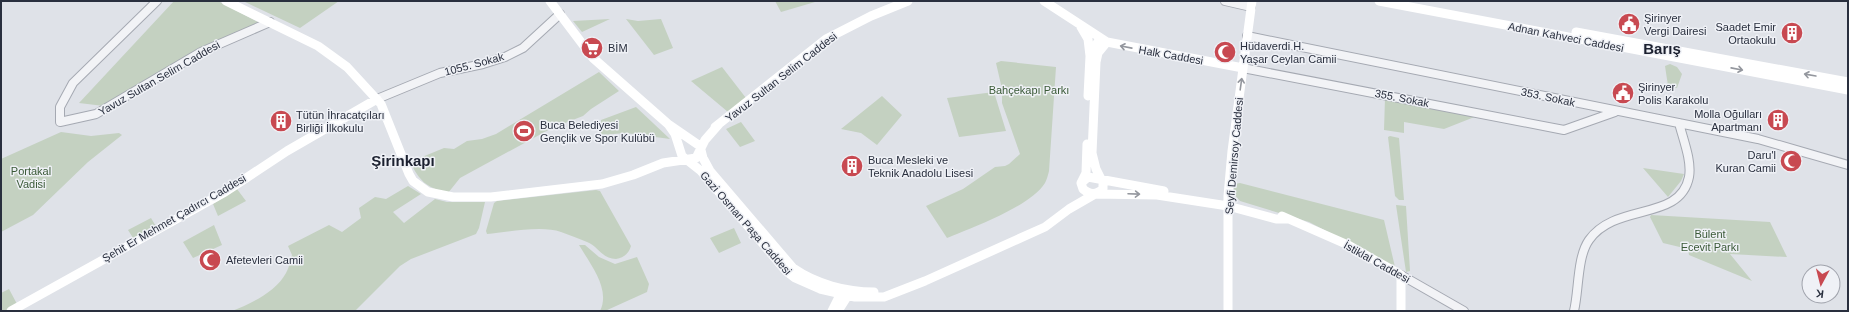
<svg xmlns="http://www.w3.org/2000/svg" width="1849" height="312" font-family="Helvetica,sans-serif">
<rect width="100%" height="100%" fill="#dfe2e8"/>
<!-- green -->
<path fill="#c4d1c1" d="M174 1H218L258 22V24L212 42 104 106 79 103Z
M243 1H339L300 28Z
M775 1H814L815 2 781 12Z
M610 19 582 32 573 21Z
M626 19 638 21 661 19 673 48 654 55Z
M1001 61 1056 67 1049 171C1048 175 1047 179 1045 183 1031 206 972 228 947 238L926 206 963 189 995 167 1005 166 1009 164 1020 154 1002 103V89L996 63Z
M1670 64 1677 67 1682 74 1677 88 1668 86 1665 66Z
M722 67 746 98 728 112 691 81Z
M599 72 619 91 591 109 583 116 552 128 460 178 448 193C425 187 420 181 410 162L444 148 454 149 467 141 482 139 496 134Z
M994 92 1006 131 959 137 947 98Z
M882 96 902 115 877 145 861 133 841 129Z
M1385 98 1477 116 1444 129 1404 122V133L1384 130Z
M636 107 670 139 626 133 601 135V120Z
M741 122 755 141 740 147 726 129Z
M61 132 91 136 119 133 122 135 88 162 33 215 1 232V159Z
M1390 136 1399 138 1404 200H1399L1395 196 1388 137Z
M1643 168 1684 174 1681 181 1668 197Z
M1240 183 1384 220 1395 267 1309 222 1240 201 1234 194V184Z
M408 186 421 194 393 212 404 223 435 199 447 202H485L479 228 476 234 411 259 400 266 355 311H232C250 304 276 292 286 273 289 268 290 261 292 255L288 246 329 225 342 232 361 218 359 208 375 197 386 199Z
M237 189 246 201 218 216 213 204Z
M596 190 600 191 631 246C629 253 624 258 616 259 602 259 598 246 587 242 579 239 570 235 561 232 542 225 508 232 487 234L486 231 494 203 497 201Z
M1396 205 1406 206 1410 271 1406 272Z
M1651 215 1770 222 1787 257 1730 254 1752 281 1689 255 1688 249 1663 243 1650 217Z
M151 218 157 228 135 241 128 230Z
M214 225 222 245 193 258 183 242Z
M734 228 741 243 719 253 710 238Z
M579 245H585L599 257 615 264 637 257 649 284 647 292 605 311H600C611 289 590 264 579 245Z
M9 289 17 304 5 311H1V293Z"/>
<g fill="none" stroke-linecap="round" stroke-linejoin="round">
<!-- tertiary casing -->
<g stroke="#a5a9b2" stroke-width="10">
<path id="tertiary" d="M157 1 73 83 60 107V122L96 114 201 52 270 22
M1225 1 1251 7
M1247 36 1758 139 1848 165
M1243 68 1564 130 1615 112
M377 99 440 73 483 64 505 57 523 48 560 14
M1401 275 1464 311
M1574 311C1579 290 1577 257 1589 240 1616 202 1680 222 1689 177 1692 161 1683 139 1679 123"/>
</g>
<!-- tertiary -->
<use href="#tertiary" stroke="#f2f3f6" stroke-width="8"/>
<!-- secondary -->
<path stroke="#fff" stroke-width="9" d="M226 1 318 46 347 67 381 104 409 174 413 181 428 192 453 197H491L602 184 633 175 663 163 696 158 705 140 719 124
M550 1 593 58 668 124 700 146 703 158 710 171 793 268C816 284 846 292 874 292
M1044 1 1107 42 1243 68
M1379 1 1848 90
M1081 27 1088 39 1090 56
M1576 32 1848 82
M1088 96 1090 56 1100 38
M668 124 675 134 682 156 701 171 786 271 795 278 820 289 855 297H884L925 281 1045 227 1069 209 1095 194 1157 195 1228 206 1276 219H1286
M715 127 826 39 871 16 908 1
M1081 183 1088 177 1164 191
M1081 183 1083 189C1090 195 1096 195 1103 189V183L1096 169 1092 153 1096 62 1098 53 1107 42
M1081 183 1086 173 1087 144
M1282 216 1348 245 1401 275V311
M11 311 225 192 287 151 377 99
M832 311 843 289
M838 311 850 292
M1228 311V196L1232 151 1252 1"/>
</g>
<!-- one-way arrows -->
<defs><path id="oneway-shaft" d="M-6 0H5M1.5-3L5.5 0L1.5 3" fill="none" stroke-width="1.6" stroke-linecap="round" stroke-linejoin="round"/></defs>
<g stroke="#94979e">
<use href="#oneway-shaft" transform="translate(1126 47) rotate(-169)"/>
<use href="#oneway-shaft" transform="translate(1737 69) rotate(11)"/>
<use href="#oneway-shaft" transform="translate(1810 75) rotate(-170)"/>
<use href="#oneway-shaft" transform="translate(1241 84) rotate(-82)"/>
<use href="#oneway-shaft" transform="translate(1134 194) rotate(2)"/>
</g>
<!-- icons -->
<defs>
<g id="civic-disc" transform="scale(1.15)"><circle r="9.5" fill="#c84951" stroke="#eff1f6"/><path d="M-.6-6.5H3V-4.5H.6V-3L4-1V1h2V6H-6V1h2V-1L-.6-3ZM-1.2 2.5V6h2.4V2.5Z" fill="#fff"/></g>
<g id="building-disc" transform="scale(1.15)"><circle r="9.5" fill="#c84951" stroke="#eff1f6"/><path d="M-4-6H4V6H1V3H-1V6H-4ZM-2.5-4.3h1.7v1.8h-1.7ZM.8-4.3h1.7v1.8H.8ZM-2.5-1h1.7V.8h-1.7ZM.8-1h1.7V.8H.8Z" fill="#fff"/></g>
<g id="supermarket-disc" transform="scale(1.15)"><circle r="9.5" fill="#c84951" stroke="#eff1f6"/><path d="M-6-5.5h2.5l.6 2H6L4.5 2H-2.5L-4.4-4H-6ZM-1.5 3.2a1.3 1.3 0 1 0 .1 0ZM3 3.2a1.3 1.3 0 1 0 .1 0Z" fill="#fff"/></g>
<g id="mosque-disc" transform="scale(1.15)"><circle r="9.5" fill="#c84951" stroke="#eff1f6"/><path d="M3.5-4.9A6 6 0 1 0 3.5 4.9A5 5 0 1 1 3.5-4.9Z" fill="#fff"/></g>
<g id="stadium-disc" transform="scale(1.15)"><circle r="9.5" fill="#c84951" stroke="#eff1f6"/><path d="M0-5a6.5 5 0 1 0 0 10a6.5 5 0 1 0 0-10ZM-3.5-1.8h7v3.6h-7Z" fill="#fff"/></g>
</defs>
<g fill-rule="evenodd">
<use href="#civic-disc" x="1629" y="24"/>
<use href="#building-disc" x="1792" y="33"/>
<use href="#supermarket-disc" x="592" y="48"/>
<use href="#mosque-disc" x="1225" y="52"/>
<use href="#civic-disc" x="1623" y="93"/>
<use href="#building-disc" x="1778" y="120"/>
<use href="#building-disc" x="281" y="121"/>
<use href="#stadium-disc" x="524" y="131"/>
<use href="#mosque-disc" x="1791" y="161"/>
<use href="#building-disc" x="852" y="166"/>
<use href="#mosque-disc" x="210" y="260"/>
</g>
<g text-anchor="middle" stroke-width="3" stroke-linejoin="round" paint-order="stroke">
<!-- poi labels -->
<g font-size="11" fill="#292f3e" stroke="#eff1f6" text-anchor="start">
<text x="1644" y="22">Şirinyer<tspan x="1644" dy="13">Vergi Dairesi</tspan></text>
<text x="1776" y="31" text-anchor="end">Saadet Emir<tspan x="1776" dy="13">Ortaokulu</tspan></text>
<text x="1240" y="50">Hüdaverdi H.<tspan x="1240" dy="13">Yaşar Ceylan Camii</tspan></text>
<text x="608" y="52">BİM</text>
<text x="1638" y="91">Şirinyer<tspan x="1638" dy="13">Polis Karakolu</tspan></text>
<text x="1762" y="118" text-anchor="end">Molla Oğulları<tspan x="1762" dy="13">Apartmanı</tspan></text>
<text x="296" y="119">Tütün İhracatçıları<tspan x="296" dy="13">Birliği İlkokulu</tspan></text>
<text x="540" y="129">Buca Belediyesi<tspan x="540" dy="13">Gençlik ve Spor Kulübü</tspan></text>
<text x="1776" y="159" text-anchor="end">Daru'l<tspan x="1776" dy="13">Kuran Camii</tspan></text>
<text x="868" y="164">Buca Mesleki ve<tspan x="868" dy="13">Teknik Anadolu Lisesi</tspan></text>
<text x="226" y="264">Afetevleri Camii</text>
</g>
<!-- street labels -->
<g font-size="11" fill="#292f3e" stroke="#eff1f6">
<text transform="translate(1566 37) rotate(11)" y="4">Adnan Kahveci Caddesi</text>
<text transform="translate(1171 55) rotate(10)" y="4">Halk Caddesi</text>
<text transform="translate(474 64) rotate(-15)" y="4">1055. Sokak</text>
<text transform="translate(781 77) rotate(-38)" y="4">Yavuz Sultan Selim Caddesi</text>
<text transform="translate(159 78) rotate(-30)" y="4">Yavuz Sultan Selim Caddesi</text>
<text transform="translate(1548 97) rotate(12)" y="4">353. Sokak</text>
<text transform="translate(1402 98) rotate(11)" y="4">355. Sokak</text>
<text transform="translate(1234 156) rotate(-85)" y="4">Seyfi Demirsoy Caddesi</text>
<text transform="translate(174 218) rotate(-30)" y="4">Şehit Er Mehmet Çadırcı Caddesi</text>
<text transform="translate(746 223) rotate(49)" y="4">Gazi Osman Paşa Caddesi</text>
<text transform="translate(1377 262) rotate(29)" y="4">İstiklal Caddesi</text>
</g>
<!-- park labels -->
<g font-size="11" fill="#3a5937" stroke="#eff1f6">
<text x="1029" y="94">Bahçekapı Parkı</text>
<text x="31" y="175">Portakal<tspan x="31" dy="13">Vadisi</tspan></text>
<text x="1710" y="238">Bülent<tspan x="1710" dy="13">Ecevit Parkı</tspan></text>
</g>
<!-- district labels -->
<g font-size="15" font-weight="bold" fill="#1b202f" stroke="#eff1f6">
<text x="1662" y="54">Barış</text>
<text x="403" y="166">Şirinkapı</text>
</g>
</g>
<!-- border -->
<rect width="1849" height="312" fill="none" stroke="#292f3e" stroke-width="4"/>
<!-- north arrow -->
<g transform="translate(1821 284) rotate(187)"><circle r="19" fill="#eff1f6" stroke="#a0a3ac"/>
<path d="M0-3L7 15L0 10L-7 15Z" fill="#c84951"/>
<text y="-6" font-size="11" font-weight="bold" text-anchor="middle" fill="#292f3e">K</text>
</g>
</svg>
